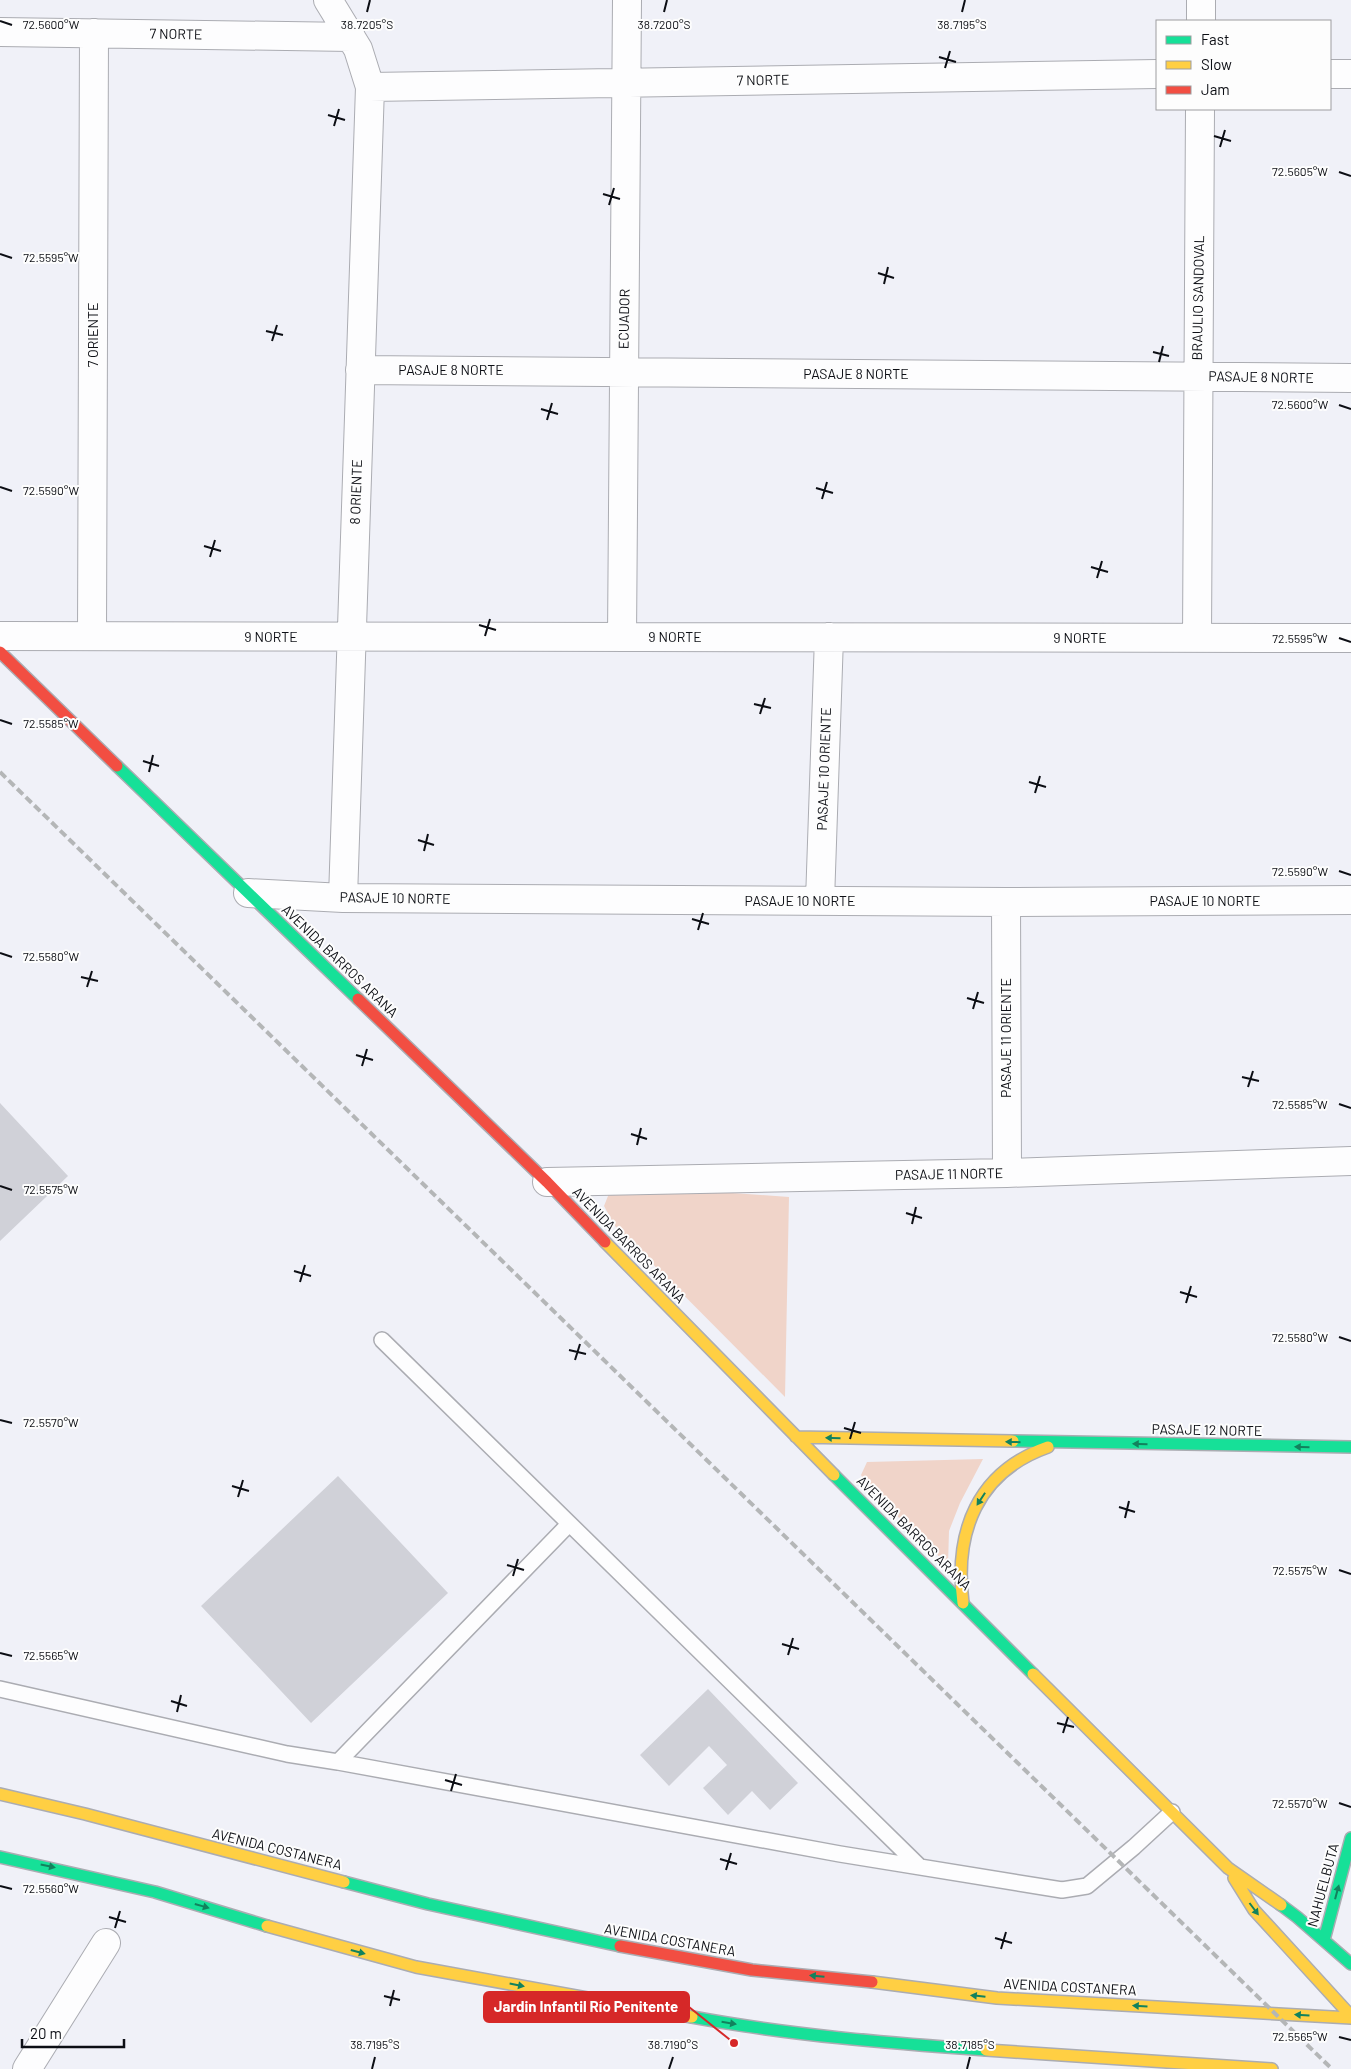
<svg xmlns="http://www.w3.org/2000/svg" width="1351" height="2069" font-family="Barlow,sans-serif">
<rect width="100%" height="100%" fill="#f0f1f8"/>
<!-- green -->
<path fill="#f0d4c9" d="M622 1185 789 1197 785 1397 615 1226 604 1206 610 1191Z
M983 1459 960 1503 949 1531 948 1565 868 1488 861 1475 867 1462Z"/>
<!-- building -->
<path fill="#d0d1d8" d="M0 1103 68 1176 0 1241Z
M338 1476 448 1593 311 1723 201 1606Z
M708 1689 798 1783 770 1810 752 1791 728 1815 703 1788 727 1765 709 1746 669 1786 640 1755Z"/>
<g fill="none" stroke-linecap="round" stroke-linejoin="round">
<!-- lane casing -->
<g stroke="#abacb2" stroke-width="18">
<path id="lane" d="M382 1340 919 1866
M0 1689 287 1754 338 1762 840 1854 1062 1890 1087 1886 1134 1847 1172 1812
M338 1762 569 1524"/>
</g>
<!-- street casing -->
<g stroke="#abacb2" stroke-width="30">
<path id="street" d="M328 0 358 49 370 87 343 898
M1201 21V0
M0 32 351 37
M1330 74H1351
M370 87 1157 74
M360 370 1351 378
M0 636 1351 638
M92 636 94 33
M622 637 627 0
M1197 638 1200 109
M248 893 343 898 1006 902 1351 900
M820 901 829 637
M1006 902 1007 1173
M547 1182 1007 1173 1351 1161
M27 2069 106 1943"/>
</g>
<!-- fast casing -->
<g stroke="#abacb2" stroke-width="14">
<path id="fast" d="M117 766 358 999
M1013 1441 1351 1447
M834 1475 1033 1674
M0 1857 155 1892 267 1926
M344 1882 428 1904 620 1946
M1281 1905 1297 1917 1351 1964
M1324 1940 1351 1838
M692 2017C789 2035 887 2043 986 2050"/>
</g>
<!-- slow casing -->
<g stroke="#abacb2" stroke-width="14">
<path id="slow" d="M605 1242 834 1475
M796 1437 1013 1441
M963 1603C954 1532 977 1472 1048 1447
M1033 1674 1228 1868 1281 1905
M0 1794 85 1814 344 1882
M1234 1878 1254 1910 1351 2016
M267 1926 416 1967 692 2017
M872 1982 997 1998 1351 2018
M986 2050 1272 2069"/>
</g>
<!-- jam casing -->
<g stroke="#abacb2" stroke-width="14">
<path id="jam" d="M0 652 117 766
M358 999 547 1182 605 1242
M620 1946 752 1970 872 1982"/>
</g>
<!-- lane -->
<use href="#lane" stroke="#fdfdfe" stroke-width="15"/>
<!-- street -->
<use href="#street" stroke="#fdfdfe" stroke-width="28"/>
<!-- fast -->
<use href="#fast" stroke="#16e098" stroke-width="11"/>
<!-- slow -->
<use href="#slow" stroke="#ffcf43" stroke-width="11"/>
<!-- jam -->
<use href="#jam" stroke="#f24e42" stroke-width="11"/>
<!-- rail -->
<path stroke="#b4b6b7" stroke-width="4" stroke-dasharray="8 4" stroke-linecap="butt" d="M0 772 1332 2069"/>
</g>
<!-- one-way arrows -->
<defs><path id="oneway-solid" d="M-6-.8H1V-3.2L6.5 0L1 3.2V.8H-6Z" transform="scale(1.25)"/></defs>
<g fill="#12825d">
<use href="#oneway-solid" transform="translate(833 1438) rotate(-179)"/>
<use href="#oneway-solid" transform="translate(1013 1442) rotate(-179)"/>
<use href="#oneway-solid" transform="translate(1140 1444) rotate(-179)"/>
<use href="#oneway-solid" transform="translate(1302 1447) rotate(-179)"/>
<use href="#oneway-solid" transform="translate(981 1499) rotate(123)"/>
<use href="#oneway-solid" transform="translate(48 1866) rotate(12)"/>
<use href="#oneway-solid" transform="translate(1337 1892) rotate(-75)"/>
<use href="#oneway-solid" transform="translate(202 1906) rotate(16)"/>
<use href="#oneway-solid" transform="translate(1254 1909) rotate(53)"/>
<use href="#oneway-solid" transform="translate(358 1952) rotate(15)"/>
<use href="#oneway-solid" transform="translate(817 1976) rotate(-175)"/>
<use href="#oneway-solid" transform="translate(517 1985) rotate(11)"/>
<use href="#oneway-solid" transform="translate(978 1996) rotate(-174)"/>
<use href="#oneway-solid" transform="translate(1140 2006) rotate(-177)"/>
<use href="#oneway-solid" transform="translate(1302 2015) rotate(-176)"/>
<use href="#oneway-solid" transform="translate(729 2023) rotate(9)"/>
</g>
<!-- ticks -->
<path fill="none" stroke="#0c0e14" stroke-width="2" d="M367 12 370 0M664 12 667 0M962 12 965 0M0 21 12 25M939 57 956 62M945 68 950 51M328 115 345 120M334 126 339 109M1214 136 1231 141M1220 147 1225 130M1339 172 1351 176M603 194 620 199M609 205 614 188M0 254 12 258M878 273 894 278M884 284 888 267M266 331 283 335M272 341 277 325M1153 352 1169 356M1159 362 1163 346M1339 405 1351 409M541 409 558 414M547 420 552 403M0 487 12 491M816 488 833 493M822 499 827 482M204 546 221 551M210 557 215 540M1091 567 1108 572M1097 578 1102 561M479 625 496 630M485 636 490 619M1339 638 1351 642M754 704 771 708M760 714 765 698M0 720 12 724M143 761 159 766M149 772 153 755M1029 782 1046 787M1035 793 1040 776M418 840 434 845M424 851 428 834M1339 871 1351 875M692 919 709 924M698 930 703 913M0 953 12 957M81 977 98 981M87 987 92 971M967 998 984 1003M973 1009 978 992M356 1055 373 1060M362 1066 367 1049M1242 1077 1259 1081M1248 1087 1253 1071M1339 1104 1351 1108M631 1134 647 1139M637 1145 641 1128M0 1186 12 1190M906 1213 922 1218M912 1224 916 1207M294 1271 311 1276M300 1282 305 1265M1180 1292 1197 1297M1186 1303 1191 1286M1339 1337 1351 1341M569 1350 586 1354M575 1360 580 1344M0 1420 12 1423M844 1428 861 1433M850 1439 855 1422M232 1486 249 1491M238 1497 243 1480M1119 1507 1135 1512M1125 1518 1129 1501M507 1565 524 1570M1339 1570 1351 1574M513 1576 518 1559M782 1644 799 1649M0 1653 12 1656M788 1655 793 1638M171 1701 187 1706M177 1712 181 1695M1057 1723 1074 1727M1063 1733 1068 1717M445 1780 462 1785M451 1791 456 1774M1339 1803 1351 1807M720 1859 737 1864M726 1870 731 1853M0 1886 12 1889M109 1917 126 1922M115 1928 120 1911M995 1938 1012 1943M1001 1949 1006 1932M384 1996 400 2000M390 2006 394 1990M1339 2037 1351 2040M372 2069 375 2057M669 2069 673 2057M967 2069 970 2057"/>
<g text-anchor="middle" stroke-width="4" stroke-linejoin="round" paint-order="stroke">
<!-- street labels -->
<g font-size="14" fill="#0c0e14" stroke="#fdfdfd">
<text transform="translate(176 34) rotate(1)" y="5">7 NORTE</text>
<text transform="translate(763 80) rotate(-1)" y="5">7 NORTE</text>
<text transform="translate(1198 298) rotate(-89)" y="5">BRAULIO SANDOVAL</text>
<text transform="translate(624 319) rotate(-89)" y="5">ECUADOR</text>
<text transform="translate(93 335) rotate(-90)" y="5">7 ORIENTE</text>
<text x="451" y="375">PASAJE 8 NORTE</text>
<text x="856" y="379">PASAJE 8 NORTE</text>
<text transform="translate(1261 377) rotate(1)" y="5">PASAJE 8 NORTE</text>
<text transform="translate(356 492) rotate(-88)" y="5">8 ORIENTE</text>
<text x="271" y="642">9 NORTE</text>
<text x="675" y="642">9 NORTE</text>
<text x="1080" y="643">9 NORTE</text>
<text transform="translate(824 769) rotate(-88)" y="5">PASAJE 10 ORIENTE</text>
<text transform="translate(395 898) rotate(1)" y="5">PASAJE 10 NORTE</text>
<text x="800" y="906">PASAJE 10 NORTE</text>
<text x="1205" y="906">PASAJE 10 NORTE</text>
<text transform="translate(340 961) rotate(44)" y="5">AVENIDA BARROS ARANA</text>
<text transform="translate(1006 1038) rotate(-90)" y="5">PASAJE 11 ORIENTE</text>
<text transform="translate(949 1174) rotate(-1)" y="5">PASAJE 11 NORTE</text>
<text transform="translate(629 1245) rotate(46)" y="5">AVENIDA BARROS ARANA</text>
<text transform="translate(1207 1430) rotate(1)" y="5">PASAJE 12 NORTE</text>
<text transform="translate(914 1533) rotate(45)" y="5">AVENIDA BARROS ARANA</text>
<text transform="translate(277 1849) rotate(14)" y="5">AVENIDA COSTANERA</text>
<text transform="translate(1323 1885) rotate(-75)" y="5">NAHUELBUTA</text>
<text transform="translate(670 1940) rotate(10)" y="5">AVENIDA COSTANERA</text>
<text transform="translate(1070 1987) rotate(3)" y="5">AVENIDA COSTANERA</text>
</g>
</g>
<g font-size="12" text-anchor="middle" fill="#0c0e14" stroke="#fdfdfd" stroke-width="4" stroke-linejoin="round" paint-order="stroke">
<text x="367" y="29">38.7205°S</text>
<text x="664" y="29">38.7200°S</text>
<text x="962" y="29">38.7195°S</text>
<text x="51" y="29">72.5600°W</text>
<text x="1300" y="176">72.5605°W</text>
<text x="51" y="262">72.5595°W</text>
<text x="1300" y="409">72.5600°W</text>
<text x="51" y="495">72.5590°W</text>
<text x="1300" y="643">72.5595°W</text>
<text x="51" y="728">72.5585°W</text>
<text x="1300" y="876">72.5590°W</text>
<text x="51" y="961">72.5580°W</text>
<text x="1300" y="1109">72.5585°W</text>
<text x="51" y="1194">72.5575°W</text>
<text x="1300" y="1342">72.5580°W</text>
<text x="51" y="1427">72.5570°W</text>
<text x="1300" y="1575">72.5575°W</text>
<text x="51" y="1660">72.5565°W</text>
<text x="1300" y="1808">72.5570°W</text>
<text x="51" y="1893">72.5560°W</text>
<text x="1300" y="2041">72.5565°W</text>
<text x="375" y="2049">38.7195°S</text>
<text x="673" y="2049">38.7190°S</text>
<text x="970" y="2049">38.7185°S</text>
</g>
<!-- callouts -->
<path fill="none" stroke="#d62828" stroke-width="2" d="M734 2043L689 2007"/>
<circle fill="#d62828" stroke="#fdfdfd" stroke-width="2" cx="734" cy="2043" r="5"/>
<rect fill="#d62828" stroke="#d62828" stroke-width="2" x="484" y="1992" width="205" height="30" rx="5"/>
<g font-size="15" text-anchor="middle" font-weight="bold" fill="#fff">
<text x="586" y="2012">Jardin Infantil Río Penitente</text>
</g>
<!-- legend -->
<rect x="1156" y="20" width="175" height="90" fill="#fdfdfd" stroke="#9d9da0"/>
<rect x="1166" y="36" width="25" height="8" fill="#16e098" stroke="#9d9da0"/>
<text x="1201" y="45" font-size="15" fill="#0c0e14">Fast</text>
<rect x="1166" y="61" width="25" height="8" fill="#ffcf43" stroke="#9d9da0"/>
<text x="1201" y="70" font-size="15" fill="#0c0e14">Slow</text>
<rect x="1166" y="86" width="25" height="8" fill="#f24e42" stroke="#9d9da0"/>
<text x="1201" y="95" font-size="15" fill="#0c0e14">Jam</text>
<!-- scale -->
<path d="M22 2039v8h102v-8" fill="none" stroke="#0c0e14" stroke-width="2.5"/>
<text x="30" y="2039" font-size="15" fill="#0c0e14" stroke="#fdfdfd" stroke-width="4" paint-order="stroke">20 m</text>
</svg>
